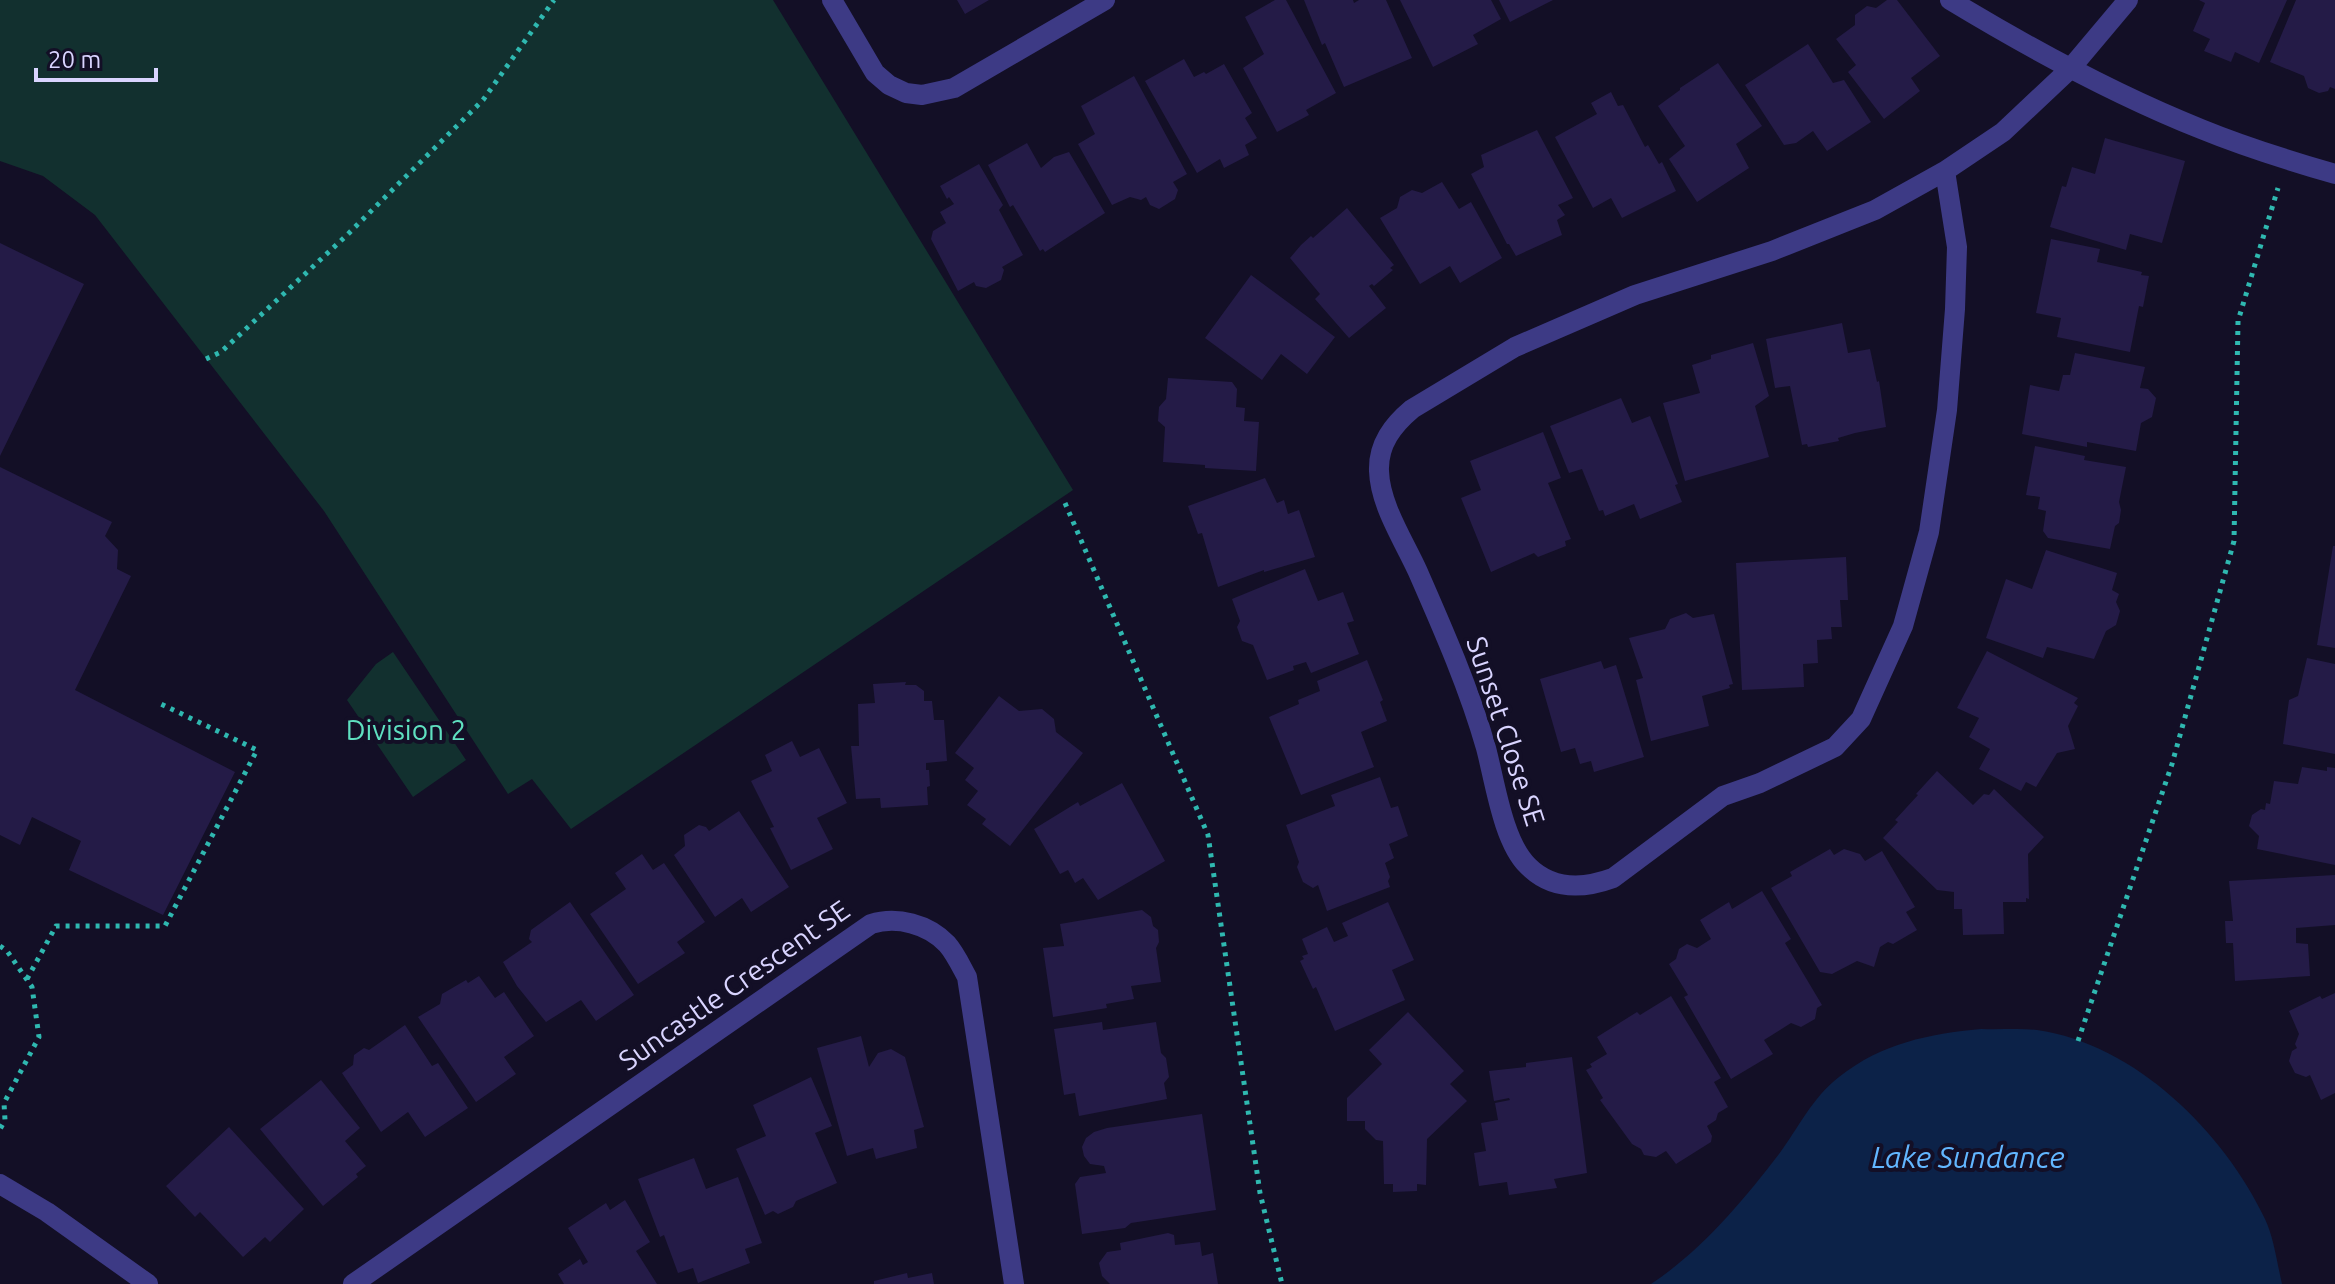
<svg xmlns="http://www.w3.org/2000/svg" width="2335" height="1284" font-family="Ubuntu,sans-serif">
<rect width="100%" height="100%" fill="#130f26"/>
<!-- green -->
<path fill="#12302f" d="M0 0H773L1073 490 571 829 532 779 508 794 324 511 95 215 43 176 0 161Z
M393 652 466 760 413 797 347 700 376 664Z"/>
<!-- water -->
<path fill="#0c2248" d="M1981 1029C1999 1030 2019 1028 2037 1030 2135 1044 2224 1132 2265 1219 2274 1238 2277 1263 2282 1284H1651C1701 1251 1743 1201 1779 1154 1799 1127 1812 1098 1839 1077 1882 1043 1929 1034 1981 1029Z"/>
<!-- building -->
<path fill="#241b47" d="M957 0H989L965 14Z
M1275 0H1286L1336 93 1306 110 1309 115 1277 132 1243 68 1264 54 1245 17Z
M1304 0H1353L1354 3 1359 0H1386L1412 58 1344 87 1325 43 1322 45Z
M1400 0H1491L1501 19 1473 35 1478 44 1433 67Z
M1499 0H1553L1510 22Z
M1887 0H1897L1940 56 1911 78 1920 91 1884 119 1848 72 1856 65 1836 39 1855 25V15L1867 6 1876 8Z
M2199 0H2287L2259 63 2235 52 2231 62 2204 51 2210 39 2193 31 2205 3Z
M2296 0H2335V89L2330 87 2328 91 2319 93 2308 88 2304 76 2270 62Z
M1808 44 1833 83 1844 80 1871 122 1827 151 1813 131 1796 143 1784 145 1745 85Z
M1184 59 1194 77 1204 72 1206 74 1224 64 1252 113 1245 118 1257 138 1245 145 1249 155 1224 168 1220 159 1197 173 1145 81Z
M1718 63 1762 126 1736 144 1749 168 1697 202 1669 159 1685 146 1658 106 1680 90V88Z
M1134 76 1187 174 1173 182 1178 190 1175 199 1159 209 1150 205 1146 197 1141 200 1130 197 1112 205 1078 144 1095 134 1081 106Z
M1611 92 1618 106 1623 105 1645 147 1648 145 1659 164 1662 162 1676 191 1622 218 1611 198 1593 208 1555 137 1597 114 1591 103Z
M1537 130 1573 198 1558 205 1565 215 1557 220 1562 235 1516 256 1509 244H1507L1471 174 1484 167 1481 155Z
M2105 138 2185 161 2162 243 2130 234 2126 250 2050 227 2062 186 2066 187 2072 167 2095 174Z
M1027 143 1041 168 1054 157 1069 152 1105 213 1045 252 1043 249 1040 251 1013 205 1010 207 988 165Z
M979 164 1003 205 999 210 1023 255 1002 267 1004 270 1001 280 986 288 976 286 974 282 958 291 931 239 933 231 946 223 940 212 954 204 949 197 947 199 940 186Z
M1442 182 1459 209 1471 202 1502 258 1460 283 1450 266 1420 284 1380 218 1397 208 1400 197 1412 190 1422 193Z
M1347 208 1394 265 1390 268 1393 270 1374 286 1372 284 1369 286 1386 308 1349 338 1315 299 1320 294 1290 258 1301 245 1311 236 1313 238Z
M2051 239 2100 249 2097 262 2142 272 2141 275 2149 276 2143 307 2139 306 2130 352 2057 337 2061 318 2036 313Z
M0 243 84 284 0 456Z
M1251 275 1335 337 1307 374 1281 354 1262 380 1205 338Z
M1842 323 1848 353 1870 349 1877 382 1879 381 1886 427 1855 433 1838 438 1839 441 1808 447 1807 444 1802 445 1790 386 1775 388 1766 339Z
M1753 343 1769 396 1755 406 1769 457 1685 481 1663 403 1700 393 1692 365 1711 359V355Z
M2075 353 2145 367 2140 388 2148 389 2156 398 2152 417 2141 423 2136 451 2087 442V447L2022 434 2030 385 2059 391 2063 375H2070Z
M1168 378 1232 382 1237 389 1236 407 1245 408 1244 421 1259 422 1256 471 1205 468V465L1163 462 1165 427 1158 421 1159 407 1166 399Z
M1621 398 1632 423 1650 416 1678 484 1675 485 1682 502 1640 519 1634 504 1605 516 1603 510 1599 511 1582 469 1569 473 1550 426Z
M1543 432 1561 478 1548 483 1571 539 1565 541 1566 546 1538 557 1534 553 1491 572 1461 498 1481 490 1470 461Z
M2035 446 2085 456 2084 460 2126 467 2119 502 2121 510 2119 523 2115 526 2110 549 2048 538 2043 531 2046 511 2038 509 2040 497 2026 495Z
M0 467 112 522 105 536 118 550 117 569 131 576 75 690 235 772 163 915 69 870 81 841 32 817 20 845 0 835Z
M1265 478 1277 503 1284 500 1288 514 1299 510 1315 557 1264 572V570L1218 587 1202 533 1198 534 1188 506Z
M2333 546H2335V648L2317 645Z
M2046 550 2117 573 2112 590 2119 594 2116 602 2120 611 2116 625 2106 631 2094 659 2047 647 2043 658 1986 638 2006 579 2032 589Z
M1846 557 1848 600H1840L1842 627H1831L1832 639 1817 640 1818 663 1803 664 1804 687 1742 690 1736 563Z
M1305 569 1318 601 1343 592 1354 621 1347 623 1359 654 1311 673 1306 662 1293 666 1294 670 1267 680 1253 645 1242 641 1237 627 1240 621 1232 599Z
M1686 613 1693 618 1714 614 1733 684 1729 685 1730 688 1702 696 1709 726 1651 741 1636 680 1643 678 1629 638 1665 629 1670 619Z
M1987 651 2078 698 2074 703 2078 706 2068 726 2075 749 2057 753 2036 787 2026 782 2021 791 1979 769 1990 749 1969 737 1979 718 1957 708Z
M2307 658 2335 664V754L2283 744 2289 700 2298 696Z
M1367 660 1383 700 1380 702 1387 721 1361 732 1374 767 1301 795 1269 717 1299 704 1298 700 1320 691 1317 681Z
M1601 661 1604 669 1616 665 1644 757 1594 772 1591 761 1580 764 1575 748 1561 752 1540 679Z
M906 682 905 685H916L924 691V701H932L934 720H944L947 761 926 763V770H929L930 786 927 787 928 805 881 808 880 798 856 799 851 746H859L858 704 875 703 873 684Z
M999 696 1019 711 1042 709 1054 719 1056 732 1083 753 1010 846 982 824 986 819 967 805 978 791 965 780 974 768 955 753Z
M792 741 800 757 819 748 847 803 817 818 833 849 791 870 770 828 774 827 751 781 772 771 765 755Z
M2302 767 2327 771V767L2335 768V865L2257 849 2259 836 2249 826 2252 815 2261 809 2265 810 2266 803 2270 804 2274 781 2298 784Z
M1937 771 1973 805 1984 794 1989 795 1994 789 2044 837 2028 854 2029 899 2026 898V902H2003L2004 934 1963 935 1962 909H1954V892L1937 890 1883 838 1898 822 1895 820 1918 795 1916 794Z
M1380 777 1391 808 1398 806 1408 836 1389 844 1394 858 1385 863 1390 877 1388 881 1390 887 1327 911 1318 885 1313 888 1303 882 1297 867 1299 862 1286 825 1335 806 1331 795Z
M1122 783 1165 861 1098 900 1083 878 1075 883 1068 870 1060 874 1034 829 1078 802 1080 806Z
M739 811 789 887 751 912 742 898 715 917 674 855 685 846 684 835 699 825 706 827 709 831Z
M1830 849 1834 855 1844 849 1860 854 1865 861 1882 851 1915 907 1906 912 1917 930 1893 944 1888 942 1880 947 1874 967 1857 961 1832 974 1820 972 1771 888 1792 876 1790 872Z
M642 854 653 870 664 863 705 922 677 942 685 953 638 984 590 914 626 889 615 873Z
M2335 875V925L2296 928V943L2308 944 2310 976 2235 981 2233 943H2226L2225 921H2233L2229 881Z
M1762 891 1791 939 1785 943 1822 1005 1817 1008 1815 1019 1801 1027 1791 1023 1764 1040 1773 1054 1731 1079 1684 997 1688 995 1669 964 1676 959 1679 949 1687 944 1697 948 1711 939 1700 920 1729 902 1732 909Z
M570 902 634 995 596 1021 581 1000 546 1022 517 986 503 962 532 942 529 939 531 930Z
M1388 902 1414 960 1392 970 1405 1000 1335 1031 1316 987 1313 989 1300 961 1304 959 1302 956 1308 954 1302 939 1327 927 1334 942 1348 936 1342 923Z
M1142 910 1151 917 1153 926 1158 930 1159 942 1156 948 1161 982 1131 986 1134 999 1106 1004 1107 1008 1053 1017 1043 948 1064 946 1060 924Z
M479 976 495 998 504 992 508 998 534 1036 504 1057 516 1074 476 1102 418 1017 440 1004 442 994 466 980 468 983Z
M2335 993V1093L2321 1100 2310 1075 2306 1077 2295 1073 2289 1061 2292 1051 2297 1048 2295 1044 2299 1034 2289 1011 2320 996 2322 999Z
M1671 996 1721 1078 1714 1082 1728 1107 1718 1113 1716 1120 1707 1126 1712 1136 1711 1142 1676 1164 1666 1151 1656 1157 1644 1155 1641 1149 1632 1144 1600 1100 1603 1098 1586 1070 1592 1067 1590 1064 1607 1054 1597 1037 1637 1012 1640 1015Z
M1408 1012 1464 1071 1450 1084 1467 1101 1427 1139 1426 1185 1417 1184V1191L1393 1192V1184H1384L1383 1141 1376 1140 1365 1129V1121H1347V1098L1382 1064 1369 1050Z
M1102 1022 1103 1030 1156 1022 1161 1053 1166 1058 1169 1077 1164 1083 1167 1099 1079 1116 1075 1093 1064 1095 1054 1029Z
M405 1025 432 1066 438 1063 468 1108 425 1137 408 1112 381 1132 342 1073 353 1065 354 1055 364 1048 369 1050Z
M861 1036 869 1067 878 1053 891 1049 905 1057 924 1127 914 1130 917 1148 876 1159 873 1148 847 1156 817 1048Z
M1572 1057 1587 1173 1554 1179 1557 1188 1509 1195 1507 1182 1479 1186 1474 1153 1486 1151 1481 1123 1498 1120 1495 1103 1510 1100 1509 1098 1494 1101 1489 1071 1526 1067V1063Z
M811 1077 832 1126 815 1133 837 1183 796 1201 793 1207 778 1214 773 1211 765 1215 736 1149 766 1136 753 1105Z
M321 1080 360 1128 345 1141 366 1166 356 1174 358 1177 323 1206 260 1129Z
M1202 1114 1216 1210 1131 1223 1125 1228 1082 1234 1075 1184 1080 1177 1106 1173 1104 1166 1090 1164 1084 1156 1082 1147 1086 1138 1094 1132 1107 1128Z
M229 1127 304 1209 270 1242 265 1237 243 1257 200 1212 195 1217 166 1186Z
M694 1158 706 1189 738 1177 762 1243 745 1249 750 1263 698 1283 693 1268 678 1273 664 1235 660 1237 638 1179Z
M625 1200 650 1242 636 1251 657 1284H564L558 1274 580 1259 583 1265 588 1262 568 1228 606 1203 610 1210Z
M1168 1233 1174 1235 1175 1245 1200 1242 1202 1256 1213 1253 1218 1284H1110L1102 1276 1099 1263 1107 1252 1121 1250 1120 1243Z
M907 1273 908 1278 932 1273 934 1284H874V1281Z"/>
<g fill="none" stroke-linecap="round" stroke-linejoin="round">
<!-- path -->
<path stroke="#2fb8b0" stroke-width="5" stroke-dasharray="4 6" stroke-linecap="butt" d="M206 359 221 352 347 235 483 100 554 0
M1065 503 1208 835 1260 1193 1282 1284
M0 946 7 951 32 987 39 1037 4 1103 5 1120 0 1129
M27 979 56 926H165L257 750 161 704
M2078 1041 2172 764 2234 541 2238 321 2278 188"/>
<!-- minor -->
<path stroke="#3d3a85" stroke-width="20" d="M832 0 875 73 889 85 906 93 922 95 954 88 1105 0
M1950 0C2031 49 2113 94 2201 129 2245 147 2290 161 2335 174
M1945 171 1957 247 1955 309 1947 410 1929 532 1903 626 1861 719 1835 747 1760 783 1723 796 1613 878C1583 889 1552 890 1528 866 1503 842 1495 782 1486 748 1469 688 1443 629 1418 572 1404 541 1380 505 1379 471 1378 444 1393 425 1412 409L1515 347 1635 295 1772 251 1875 210Z
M1945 171 2003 132 2070 69 2128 0
M0 1184 47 1212 148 1284
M353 1284 871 924C897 916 928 924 947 944 955 953 961 966 967 977L1014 1284"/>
</g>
<g text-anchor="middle" stroke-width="8" stroke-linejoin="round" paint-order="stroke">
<!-- park labels -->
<g font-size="28" fill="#5fe0c0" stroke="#130f26">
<text x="406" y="740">Division 2</text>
</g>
<!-- street labels -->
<g font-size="28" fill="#d9d4ff" stroke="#130f26">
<text transform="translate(1506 731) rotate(72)" y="10">Sunset Close SE</text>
<text transform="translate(734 985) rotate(-35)" y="10">Suncastle Crescent SE</text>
</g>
<!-- water labels -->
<g font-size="30" font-style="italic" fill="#62b6ff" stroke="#130f26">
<text x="1968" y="1168">Lake Sundance</text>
</g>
</g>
<!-- scale -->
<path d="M36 68v12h120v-12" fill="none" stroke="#d9d4ff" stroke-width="4"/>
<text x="48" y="68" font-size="24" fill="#d9d4ff" stroke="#130f26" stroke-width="6" paint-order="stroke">20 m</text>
</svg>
